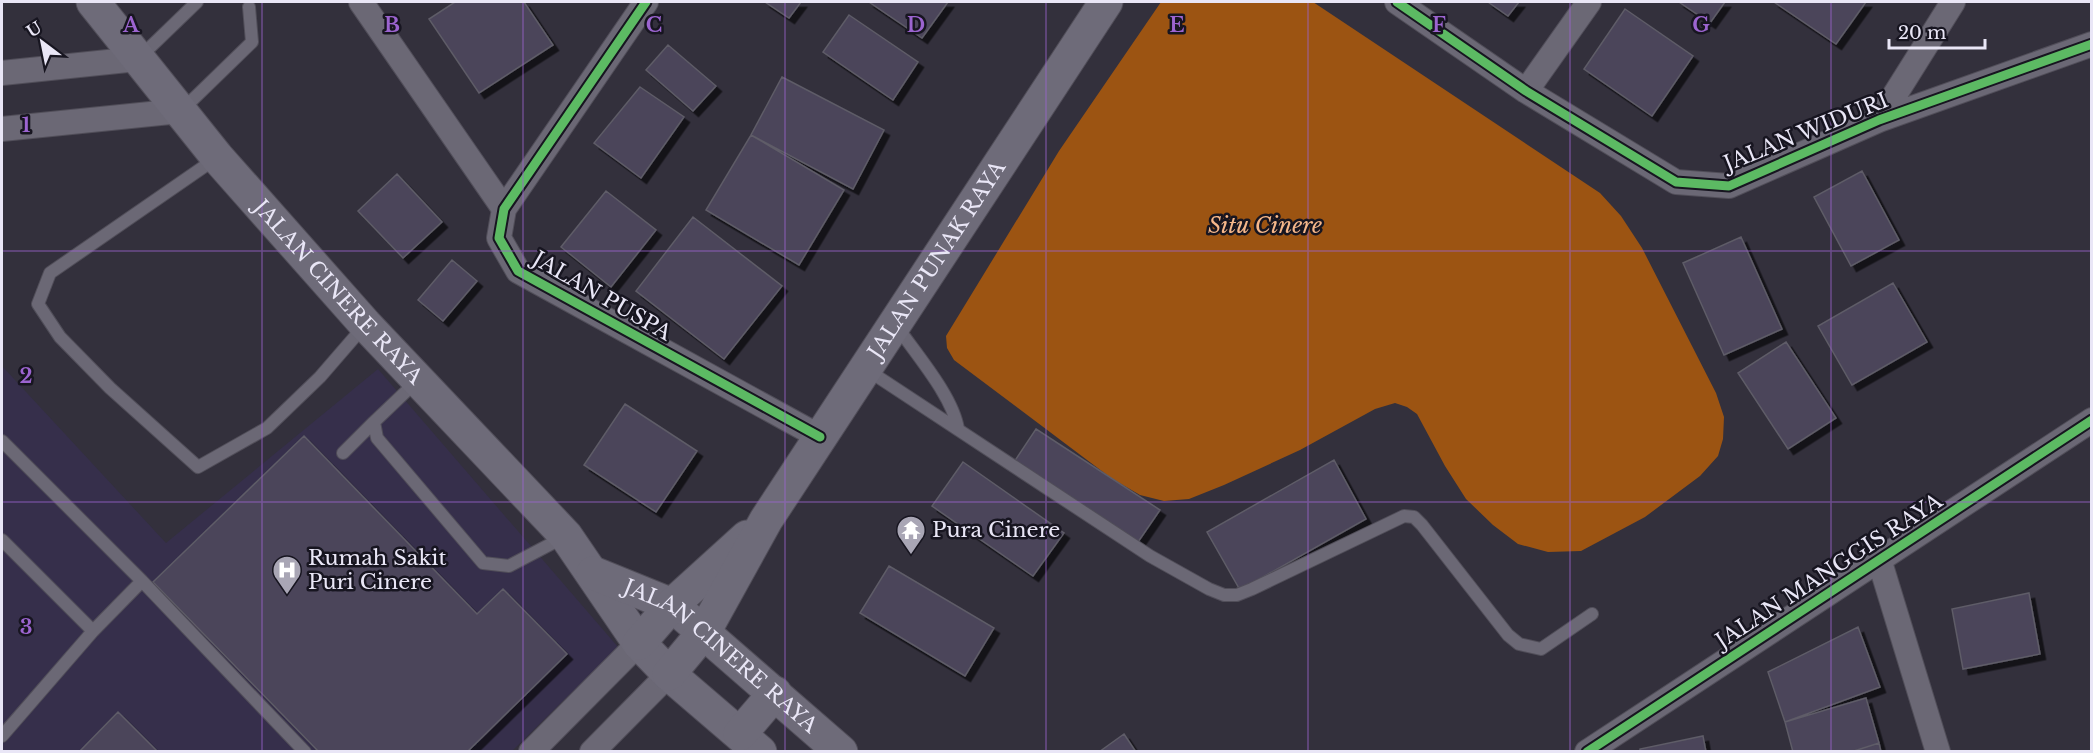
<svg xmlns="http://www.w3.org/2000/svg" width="2093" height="753" font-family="'Libre Baskerville',serif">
<defs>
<filter id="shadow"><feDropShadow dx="5.5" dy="5.5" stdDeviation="0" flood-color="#0009"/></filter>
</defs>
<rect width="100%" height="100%" fill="#33303c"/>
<!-- built -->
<path fill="#362f4b" d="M2 366 166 543 378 369 618 647 512 751H2Z"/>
<!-- water -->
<path fill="#9c5412" d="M1161 2H1313L1600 193 1621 216 1642 248 1716 393 1724 417 1723 439 1718 456 1700 476 1645 517 1581 551 1548 552 1518 544 1493 525 1466 499 1445 466 1417 414 1407 407 1395 403 1375 409 1300 450 1224 485 1189 499 1164 501 1140 495 1111 478 954 360 947 348 946 336 1059 151Z"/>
<!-- building -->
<path fill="#4b455a" stroke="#5e5c67" stroke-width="1.5" filter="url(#shadow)" d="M455 2H524L553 45 479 93 429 19Z
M765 2H801L789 18Z
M869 2H948L922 38Z
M1488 2H1519L1508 16Z
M1679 2H1725L1710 23Z
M1774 2H1866L1836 44Z
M1625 9 1693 56 1652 116 1584 69Z
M849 15 918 62 893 100 823 52Z
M668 45 716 86 693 111 646 70Z
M782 77 884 130 853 189 751 135Z
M640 87 684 117 641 178 594 143Z
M751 135 844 190 799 265 706 210Z
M1862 171 1899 240 1851 266 1814 197Z
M397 174 442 222 403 258 358 211Z
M606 191 656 230 611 287 561 247Z
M693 217 782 286 724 359 636 291Z
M1741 237 1782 329 1724 355 1683 263Z
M452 260 477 281 443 321 418 300Z
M1893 283 1927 342 1852 385 1818 326Z
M1786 342 1836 418 1788 449 1738 373Z
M625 404 697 451 656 512 584 465Z
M1036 429 1160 510 1136 545 1012 465Z
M304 436 477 614 503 589 567 654 467 752H319L153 582Z
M1334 460 1366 519 1240 590 1207 532Z
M963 462 1064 533 1033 576 932 506Z
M889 566 994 628 965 676 860 613Z
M2029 593 2040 654 1963 669 1952 609Z
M1858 627 1880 687 1785 722 1768 672Z
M1866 698 1879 743 1851 752H1793L1785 722Z
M118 712 158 752H79Z
M1124 734 1136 752H1099Z
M1703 736 1706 752H1640V749Z
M1879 743 1881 752H1851Z"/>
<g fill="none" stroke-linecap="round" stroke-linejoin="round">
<!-- service casing -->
<g stroke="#514e59" stroke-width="14">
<path id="service" d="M140 57 197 2
M181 111 252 42 249 7
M215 159 50 273 38 304 60 337 110 388 198 467 267 428 320 377 365 325
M896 325C915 353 953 396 958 429
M866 369 1150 556 1209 589 1224 595H1237L1252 589 1404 516 1414 517 1422 525 1508 635 1519 644 1541 649 1592 614
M418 380 374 422 377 438 483 563 509 566 566 536
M2 441 142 581
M343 453 374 422
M2 540 93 631
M2 736 93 631 142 581 305 752"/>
</g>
<!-- minor casing -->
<g stroke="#514e59" stroke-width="26">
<path id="minor" d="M361 2 504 209
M646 2 504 209 499 238 518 271 820 437
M1397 2 1526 91 1676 182 1729 186 1879 120 2092 44
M2 73 137 59
M1526 91 1589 2
M1879 120 1953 2
M2 129 180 111
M1879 559 1938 752
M531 752 639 643
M592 752 669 674
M1587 752 2092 420"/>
</g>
<!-- secondary casing -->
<g stroke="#514e59" stroke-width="35">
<g id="secondary">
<path id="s1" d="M93 2 217 157 365 324 566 536 639 643 669 674 760 752"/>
<path id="s2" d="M593 573 672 605 841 752"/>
<path d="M639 643 672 605 747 537"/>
<path id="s3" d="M669 674 704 632 766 520 1106 2"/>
<path d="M740 734 775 693"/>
</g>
</g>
<!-- service -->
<use href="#service" stroke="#6b6875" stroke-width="12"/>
<!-- minor -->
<use href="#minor" stroke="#6b6875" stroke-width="24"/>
<!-- secondary -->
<use href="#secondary" stroke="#6e6b79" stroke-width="33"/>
<!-- cycleway casing -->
<g stroke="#171520" stroke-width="13">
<path id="cycleway" d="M646 2 504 209 499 238 518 271 820 437
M1397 2 1526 91 1676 182 1729 186 1879 120 2092 44
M1587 752 2092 420"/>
</g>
<!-- cycleway -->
<use href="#cycleway" stroke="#5cba63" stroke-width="9"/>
</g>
<!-- grid -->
<path fill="none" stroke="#9c64d0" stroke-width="1.5" stroke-opacity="0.55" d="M262 2V752M523 2V752M785 2V752M1046 2V752M1308 2V752M1570 2V752M1831 2V752M2 251H2092M2 502H2092"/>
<!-- icons -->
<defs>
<g id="temple-pin" transform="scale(1.5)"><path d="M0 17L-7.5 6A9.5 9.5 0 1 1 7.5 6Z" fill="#a9a6b5" stroke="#171520"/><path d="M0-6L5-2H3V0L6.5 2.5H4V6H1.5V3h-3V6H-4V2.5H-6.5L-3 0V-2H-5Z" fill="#fff"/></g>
<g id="hospital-pin" transform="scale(1.5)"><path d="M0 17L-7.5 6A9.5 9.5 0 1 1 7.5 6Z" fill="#a9a6b5" stroke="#171520"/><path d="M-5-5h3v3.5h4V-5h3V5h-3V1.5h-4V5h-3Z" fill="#fff"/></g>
</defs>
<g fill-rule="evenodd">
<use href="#temple-pin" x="911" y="530"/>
<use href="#hospital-pin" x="287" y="570"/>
</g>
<g text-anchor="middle" stroke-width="5" stroke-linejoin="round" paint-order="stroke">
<!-- street labels -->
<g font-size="21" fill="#e9e6f6" stroke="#171520">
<text transform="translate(1806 132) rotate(-22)" y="7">JALAN WIDURI</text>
<text dy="7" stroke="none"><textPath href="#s3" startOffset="494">JALAN PUNAK RAYA</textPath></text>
<text dy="7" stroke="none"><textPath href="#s1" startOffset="380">JALAN CINERE RAYA</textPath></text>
<text transform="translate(602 296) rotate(30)" y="7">JALAN PUSPA</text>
<text transform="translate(1829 571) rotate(-33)" y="7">JALAN MANGGIS RAYA</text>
<text dy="7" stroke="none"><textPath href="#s2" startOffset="154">JALAN CINERE RAYA</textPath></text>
</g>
<!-- poi labels -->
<g font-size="21" fill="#e9e6f6" stroke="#171520" text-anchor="start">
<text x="932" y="537">Pura Cinere</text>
<text x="308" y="565">Rumah Sakit<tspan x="308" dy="24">Puri Cinere</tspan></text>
</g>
<!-- water labels -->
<g font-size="22" font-style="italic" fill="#f6b78a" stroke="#171520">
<text x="1265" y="233">Situ Cinere</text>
</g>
</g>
<g font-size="20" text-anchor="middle" font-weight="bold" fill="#9c64d0" stroke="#171520" stroke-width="5" stroke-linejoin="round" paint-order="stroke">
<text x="131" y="32">A</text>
<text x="392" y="32">B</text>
<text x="654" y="32">C</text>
<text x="916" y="32">D</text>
<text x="1177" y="32">E</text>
<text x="1439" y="32">F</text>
<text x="1701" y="32">G</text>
<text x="26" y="132">1</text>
<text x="26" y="383">2</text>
<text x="26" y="634">3</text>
</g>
<!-- border -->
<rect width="2093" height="753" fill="none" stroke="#e9e6f6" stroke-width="6"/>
<!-- north arrow -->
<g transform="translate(42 42) rotate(328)" stroke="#171520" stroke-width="4.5" paint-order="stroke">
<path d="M0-4.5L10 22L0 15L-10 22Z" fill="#e9e6f6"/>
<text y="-9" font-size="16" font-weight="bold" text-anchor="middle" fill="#e9e6f6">U</text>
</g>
<!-- scale -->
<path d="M1889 39v9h96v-9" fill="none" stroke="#e9e6f6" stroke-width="3"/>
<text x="1898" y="39" font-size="18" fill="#e9e6f6" stroke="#171520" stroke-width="4.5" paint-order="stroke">20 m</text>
</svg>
